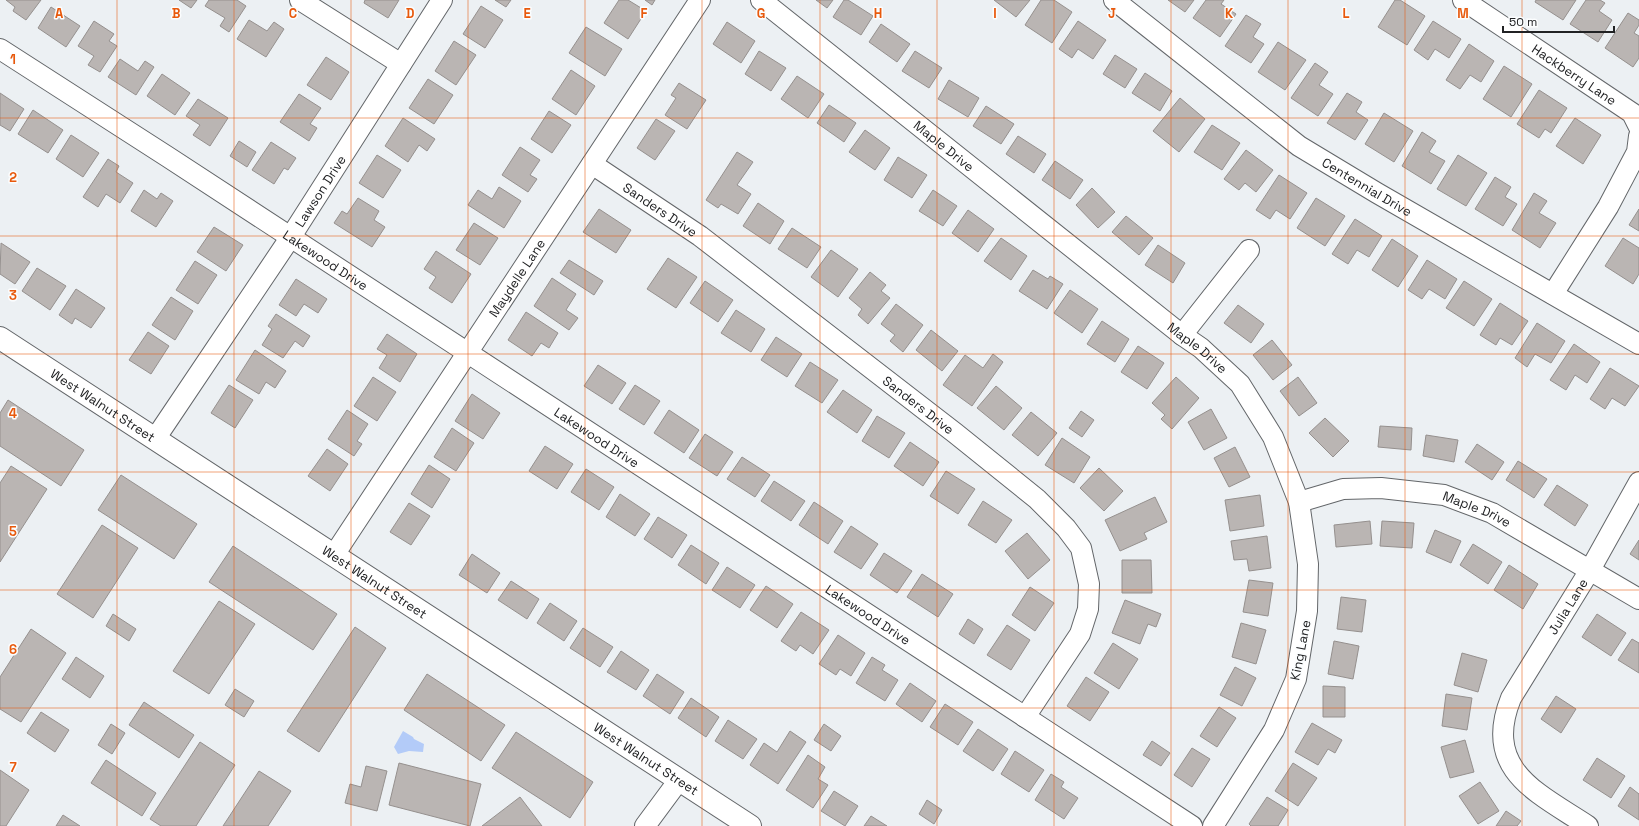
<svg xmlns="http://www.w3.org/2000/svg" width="1639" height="826" font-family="'Space Grotesk',sans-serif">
<rect width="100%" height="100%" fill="#ecf0f3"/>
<!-- water -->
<path fill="#b3cbf8" d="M403 731 413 737 414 739 424 744 423 752 409 751 398 754 394 747Z"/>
<!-- building -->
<path fill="#bab5b3" stroke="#95908e" d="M6 0H41L26 20 13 11 15 7Z
M179 0H197L191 8Z
M209 0H237L246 6 229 32 220 26 225 18 205 6Z
M365 0H399L388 18 364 3Z
M495 0H511L506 7Z
M619 0H628L646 11 628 39 604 23Z
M645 0H655L652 5Z
M816 0H833L827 8Z
M844 0H848L873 16 861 35 833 17Z
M994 0H1030L1016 17Z
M1041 0H1054L1072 12 1052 43 1025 25Z
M1168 0H1194L1185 12Z
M1206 0H1224L1221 4 1236 14 1220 37 1193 18Z
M1395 0H1400L1425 16 1407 45 1378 27Z
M1536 0H1576L1563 20 1535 2Z
M1586 0H1600L1605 3 1599 11 1612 20 1598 42 1570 24Z
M481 6 503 20 485 48 463 34Z
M51 7 80 26 66 47 38 28Z
M1628 13 1639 20V25L1634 33 1639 36V58L1633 67 1605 48Z
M1246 15 1261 24 1253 37 1264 44 1251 63 1225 46Z
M249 20 267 31 274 22 284 29 266 57 237 39Z
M94 21 114 34 109 41 117 46 100 72 88 65 94 56 78 46Z
M1078 21 1106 40 1093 59 1078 49 1072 58 1059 49Z
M1433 21 1461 39 1449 58 1435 49 1428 60 1414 50Z
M727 22 755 41 741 63 713 44Z
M881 24 910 44 897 62 869 42Z
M586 27 622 49 605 76 569 53Z
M454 41 476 55 456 85 435 71Z
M1278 42 1306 60 1285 90 1258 72Z
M1469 44 1494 61 1481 82 1470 75 1460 89 1446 80Z
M759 51 786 68 771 91 745 74Z
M915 51 942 68 929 88 902 71Z
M1115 55 1137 69 1125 88 1103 74Z
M326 57 349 72 331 100 307 85Z
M120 59 138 71 145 61 154 67 136 95 108 77Z
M1315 63 1328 72 1319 85 1333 94 1318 116 1291 98Z
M1504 66 1532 84 1511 117 1483 99Z
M571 70 595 86 576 115 552 99Z
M1145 73 1172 91 1160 111 1132 93Z
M162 74 190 93 175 115 147 96Z
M797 76 824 94 808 118 781 99Z
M428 79 453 95 434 124 409 108Z
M949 80 979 98 968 117 938 99Z
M679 83 706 100 687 129 665 115 676 98 671 95Z
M1539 90 1567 108 1551 133 1545 129 1539 138 1517 124Z
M0 93 24 109 10 131 0 125Z
M1347 93 1362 102 1356 112 1368 120 1355 140 1327 123Z
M299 94 321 108 310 124 317 128 309 141 280 122Z
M1180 98 1205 119 1179 152 1153 131Z
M198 99 228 118 210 146 193 135 200 125 186 116Z
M829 105 856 123 844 142 817 123Z
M986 106 1014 124 1001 144 973 126Z
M33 110 63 130 48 153 18 134Z
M549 111 571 125 552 153 531 139Z
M1384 113 1413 131 1394 162 1365 144Z
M403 118 435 139 427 151 419 145 408 162 385 146Z
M1575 118 1601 135 1583 164 1556 146Z
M656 119 675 131 655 160 637 148Z
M1212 125 1240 143 1222 170 1194 152Z
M865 130 890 148 875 170 849 152Z
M1422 132 1436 141 1429 152 1445 161 1431 184 1402 166Z
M71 135 99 153 83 177 56 159Z
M1018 136 1046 154 1034 173 1006 154Z
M239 141 256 152 247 167 230 156Z
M271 142 296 158 288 170 284 168 274 184 252 170Z
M520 147 540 160 530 175 537 179 528 192 502 175Z
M1246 150 1273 170 1256 192 1245 183 1239 190 1224 179Z
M737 152 753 162 737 185 751 194 738 214 721 204 718 208 706 200Z
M377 155 401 170 383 198 359 183Z
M1458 155 1487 173 1466 206 1437 189Z
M898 157 927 175 912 198 884 180Z
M108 159 119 166 116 172 133 183 120 203 106 194 98 207 83 197Z
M1055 161 1083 180 1070 199 1042 180Z
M1279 175 1307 193 1290 219 1276 210 1270 219 1256 210Z
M1495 177 1511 187 1505 197 1517 204 1503 226 1475 209Z
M499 187 521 201 504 228 468 205 478 190 492 199Z
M1092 188 1115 212 1098 228 1076 205Z
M144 190 157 199 161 193 173 201 156 227 131 211Z
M933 190 957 206 943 226 919 211Z
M1534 193 1547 201 1539 213 1556 223 1540 248 1512 230Z
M358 198 379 211 374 220 385 227 372 247 334 223 342 211 347 214Z
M1316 198 1345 216 1325 246 1297 228Z
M758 203 784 221 770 244 743 226Z
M599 209 631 230 616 253 583 232Z
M1639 209V231L1629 225Z
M968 210 994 229 978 252 952 233Z
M1126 216 1153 238 1139 255 1112 232Z
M1355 219 1382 236 1369 257 1357 250 1348 264 1332 254Z
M474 223 498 238 480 265 456 250Z
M214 227 243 245 226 271 197 252Z
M792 228 821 247 807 268 778 249Z
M1001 238 1027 256 1011 280 984 261Z
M1623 238 1639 248V274L1633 284 1605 266Z
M1392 239 1418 256 1398 287 1372 270Z
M1 243 30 262 15 284 0 274Z
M1158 245 1185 263 1173 283 1145 265Z
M831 250 858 269 838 297 811 277Z
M436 251 471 274 452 303 429 288 436 277 424 269Z
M668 258 697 277 676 308 647 289Z
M569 260 603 281 594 295 560 273Z
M1427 260 1457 279 1445 299 1429 289 1422 299 1408 290Z
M195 261 217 275 198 304 176 290Z
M37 268 66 286 50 310 22 291Z
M1033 270 1048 279 1050 276 1063 284 1047 309 1019 291Z
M870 272 886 285 881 291 890 298 868 324 858 315 862 309 849 298Z
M552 278 576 294 566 310 578 318 569 330 534 306Z
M296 279 327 299 318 313 304 304 296 316 279 305Z
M705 281 733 300 718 322 690 303Z
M1464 281 1492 299 1474 326 1446 308Z
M76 289 105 308 91 328 75 318 72 324 59 315Z
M1070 290 1098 309 1082 333 1054 313Z
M171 297 193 311 175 340 152 325Z
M1500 303 1528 321 1512 345 1500 338 1496 345 1480 335Z
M896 304 923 325 903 352 890 341 895 335 881 324Z
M1238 305 1264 324 1251 343 1224 323Z
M736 310 765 329 751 352 721 333Z
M526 312 558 333 549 348 541 343 532 356 508 340Z
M276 314 310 336 303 347 295 341 283 358 262 345 272 329 268 326Z
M1102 321 1129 339 1115 362 1087 344Z
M1537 323 1565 341 1551 363 1535 354 1527 367 1515 358Z
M931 330 958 351 942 371 916 350Z
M148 332 169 346 151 374 129 360Z
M387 334 417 354 400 382 379 368 387 355 377 349Z
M776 337 802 354 787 377 761 360Z
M1272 340 1292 365 1273 380 1253 355Z
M1574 344 1600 362 1587 383 1575 375 1566 390 1550 380Z
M1138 346 1164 363 1147 389 1121 372Z
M255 350 286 371 275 388 266 382 259 394 236 380Z
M993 354 1003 362 972 406 943 385 965 355 983 368Z
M810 362 838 380 822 403 795 386Z
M598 365 626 383 612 404 584 386Z
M1610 368 1639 386 1625 406 1612 398 1605 409 1590 399Z
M373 377 396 392 377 421 354 406Z
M1176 377 1199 398 1172 429 1161 419 1165 415 1152 403Z
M1298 377 1317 403 1299 416 1280 391Z
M229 385 253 400 235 428 211 413Z
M635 385 660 401 644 425 619 409Z
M996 386 1022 408 1004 430 977 408Z
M843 390 872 410 857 433 827 412Z
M472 394 500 413 483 439 455 421Z
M8 400 84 450 61 486 0 446V413Z
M1211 409 1227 438 1204 450 1188 422Z
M347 410 368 424 357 441 362 444 354 456 328 439Z
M669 410 699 430 684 453 654 433Z
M1081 411 1094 420 1082 437 1069 428Z
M1031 412 1057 433 1038 456 1012 435Z
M877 416 905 433 889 458 862 441Z
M1325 418 1349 441 1333 457 1309 433Z
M1380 426 1412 428 1411 450 1378 447Z
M452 428 474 443 456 471 434 457Z
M705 434 733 452 717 476 689 458Z
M1426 435 1458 440 1454 462 1423 456Z
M1062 438 1090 457 1074 483 1045 465Z
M910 442 939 462 923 486 894 466Z
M1477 444 1504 462 1492 480 1465 462Z
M545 446 573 464 557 489 529 471Z
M1235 447 1250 477 1229 487 1214 458Z
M327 449 348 464 330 491 308 476Z
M742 457 770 475 755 497 727 479Z
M1518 461 1547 479 1534 498 1506 480Z
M429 465 450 479 432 508 411 494Z
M11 466 47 489 0 562V483Z
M1099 468 1123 491 1104 511 1080 488Z
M586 469 614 487 599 510 571 492Z
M946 471 975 489 958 514 930 496Z
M121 475 197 524 174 559 98 510Z
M774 481 805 501 791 521 761 501Z
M1557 485 1588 505 1575 526 1544 505Z
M620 494 650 514 635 536 606 517Z
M1260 495 1264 526 1230 531 1225 500Z
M1155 497 1167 522 1144 533 1147 539 1120 551 1105 520Z
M983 501 1012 520 996 543 968 525Z
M814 502 843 521 828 544 799 525Z
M409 503 430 516 411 545 390 532Z
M658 517 687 535 672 558 644 539Z
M1370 521 1372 544 1336 547 1334 525Z
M1382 521 1414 523 1412 548 1380 546Z
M102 525 138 548 93 618 57 594Z
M851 526 878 544 861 569 834 552Z
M1435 530 1461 541 1451 563 1426 552Z
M1027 533 1050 560 1028 579 1005 551Z
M1267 536 1271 568 1249 571 1247 559 1234 560 1231 541Z
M1639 540V560L1630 554Z
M1473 544 1502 562 1488 584 1460 565Z
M691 545 719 563 706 584 678 565Z
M233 546 337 614 313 650 209 582Z
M884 553 912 571 897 593 870 575Z
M472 554 500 573 487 593 459 575Z
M1122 560H1151L1152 593H1122Z
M1509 565 1538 584 1523 609 1494 590Z
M727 567 755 585 740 608 712 590Z
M922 574 953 594 938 617 907 597Z
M1249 580 1273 583 1268 616 1243 612Z
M511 581 539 599 527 619 498 600Z
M766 586 793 604 777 628 750 610Z
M1030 587 1054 603 1035 631 1012 615Z
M1341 597 1366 600 1362 632 1337 629Z
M1125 600 1161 614 1156 627 1148 624 1140 644 1112 633Z
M219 601 255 624 209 694 173 671Z
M550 603 577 621 564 641 537 623Z
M801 612 829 630 813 654 800 645 796 651 781 641Z
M113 614 136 629 129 641 106 626Z
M1597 614 1626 633 1611 656 1582 637Z
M968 619 983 629 974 644 959 634Z
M1241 623 1266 630 1256 664 1232 657Z
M1007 625 1030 640 1011 670 987 655Z
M355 627 386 648 319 752 287 731Z
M583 628 613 647 600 667 570 648Z
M31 629 66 653 21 722 0 709V677Z
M838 635 865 653 851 676 840 669 836 675 819 664Z
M1632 639 1639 643V673L1618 660Z
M1334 641 1359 646 1353 679 1328 674Z
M1113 643 1138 659 1119 689 1094 673Z
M621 651 649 670 636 690 607 672Z
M1462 653 1487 660 1478 692 1454 685Z
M76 657 104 676 90 698 62 679Z
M872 657 885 665 882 670 898 680 885 701 856 683Z
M1235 667 1256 678 1242 706 1220 695Z
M427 674 505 725 481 761 404 710Z
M657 674 684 692 670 714 643 696Z
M1086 677 1109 692 1090 721 1067 706Z
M910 683 936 701 922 722 896 704Z
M1323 686 1345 687V717H1323Z
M235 689 254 701 244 717 225 705Z
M1446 694 1472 698 1467 730 1442 726Z
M1556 696 1576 709 1561 733 1541 719Z
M691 698 719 717 706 737 678 718Z
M144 702 194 735 179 758 129 725Z
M945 704 973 722 958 745 930 727Z
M1219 707 1236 718 1217 747 1200 736Z
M41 712 69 730 55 752 27 733Z
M728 720 757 739 743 759 715 741Z
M1312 723 1342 740 1335 753 1328 749 1318 765 1295 752Z
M111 724 125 733 112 754 98 745Z
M824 724 841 736 831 751 814 740Z
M978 729 1008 749 993 771 963 751Z
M790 731 806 742 778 784 750 765 764 743 777 752Z
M516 732 593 782 570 818 492 768Z
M1465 740 1474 772 1450 778 1441 747Z
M1152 741 1170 753 1161 766 1143 755Z
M200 742 235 765 196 826H161L150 819Z
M1192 748 1210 759 1192 787 1174 775Z
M1015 751 1044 770 1029 792 1001 774Z
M808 755 825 767 818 779 828 785 813 808 786 790Z
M1597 758 1625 776 1611 798 1583 780Z
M106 760 156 793 142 816 91 783Z
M399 763 481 784 470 826 389 805Z
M1293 763 1317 778 1298 806 1275 791Z
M366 766 387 771 377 811 345 803 350 784 361 787Z
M0 770 29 790 6 826H0Z
M259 771 291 791 268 826H223Z
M1051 774 1064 782 1061 787 1078 798 1064 819 1035 800Z
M1480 782 1499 811 1478 824 1459 796Z
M1630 787 1639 794V820L1618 806Z
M834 791 858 806 845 826 821 811Z
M520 797 542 826H482Z
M1267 797 1288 810 1278 826H1251L1249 824Z
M927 800 942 810 934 824 919 814Z
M1506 811 1521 821 1517 826H1496Z
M63 815 80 826H56Z
M871 816 887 826H864Z"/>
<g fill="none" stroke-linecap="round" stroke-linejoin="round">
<!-- minor casing -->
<g stroke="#636669" stroke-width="22">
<g id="minor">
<path d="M300 0 401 64"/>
<path id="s1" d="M761 0 1182 335 1201 348 1240 384 1273 437 1299 502 1308 564 1307 611 1296 679 1274 730 1213 826"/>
<path id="s2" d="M1114 0 1299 146 1377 193 1639 344"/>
<path id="s3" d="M1463 0 1632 113 1639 127"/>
<path id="s4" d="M0 49 168 157 1192 826"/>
<path id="s5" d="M592 164 700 236 955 433 1037 499 1066 528 1081 548 1089 584 1088 609 1080 634 1025 717"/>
<path d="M1553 294 1608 207 1637 152 1639 136"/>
<path d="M1182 335 1249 250"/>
<path id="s6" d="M155 439 290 238 442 0"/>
<path id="s7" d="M1299 502 1343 489 1381 488 1444 495 1492 513 1639 599"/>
<path id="s8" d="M334 555 700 0"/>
<path d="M645 826 679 780"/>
<path id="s9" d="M1588 826C1538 793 1482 770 1511 698L1590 570 1639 482"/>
</g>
</g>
<!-- major casing -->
<g stroke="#636669" stroke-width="24">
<g id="major">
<path id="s10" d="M0 338 750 826"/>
</g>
</g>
<!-- minor -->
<use href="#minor" stroke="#fff" stroke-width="20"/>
<!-- major -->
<use href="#major" stroke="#fff" stroke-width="22"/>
</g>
<!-- grid -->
<path fill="none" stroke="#e8590c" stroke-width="1" stroke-opacity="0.55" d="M117 0V826M234 0V826M351 0V826M468 0V826M585 0V826M702 0V826M820 0V826M937 0V826M1054 0V826M1171 0V826M1288 0V826M1405 0V826M1522 0V826M0 118H1639M0 236H1639M0 354H1639M0 472H1639M0 590H1639M0 708H1639"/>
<g text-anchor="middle" stroke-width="3" stroke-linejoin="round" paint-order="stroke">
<!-- street labels -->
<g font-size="13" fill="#212224" stroke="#fbfdfe">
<text dy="5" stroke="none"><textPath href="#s3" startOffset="134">Hackberry Lane</textPath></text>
<text dy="5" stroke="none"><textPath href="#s1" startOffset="234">Maple Drive</textPath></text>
<text dy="5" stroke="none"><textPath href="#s2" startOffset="315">Centennial Drive</textPath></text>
<text dy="5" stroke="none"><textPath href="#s6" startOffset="298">Lawson Drive</textPath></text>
<text dy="5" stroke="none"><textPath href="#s5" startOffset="82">Sanders Drive</textPath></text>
<text dy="5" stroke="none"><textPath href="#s4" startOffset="388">Lakewood Drive</textPath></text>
<text dy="5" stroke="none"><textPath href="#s8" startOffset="332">Maydelle Lane</textPath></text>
<text dy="5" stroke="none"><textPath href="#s1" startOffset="558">Maple Drive</textPath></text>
<text dy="5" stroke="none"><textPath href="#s5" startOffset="406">Sanders Drive</textPath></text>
<text dy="5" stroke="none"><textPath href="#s10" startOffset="123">West Walnut Street</textPath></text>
<text dy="5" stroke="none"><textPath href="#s4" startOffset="712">Lakewood Drive</textPath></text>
<text dy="5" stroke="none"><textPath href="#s7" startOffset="183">Maple Drive</textPath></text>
<text dy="5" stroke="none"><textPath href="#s10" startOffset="447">West Walnut Street</textPath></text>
<text dy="5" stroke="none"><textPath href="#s9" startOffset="276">Julia Lane</textPath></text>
<text dy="5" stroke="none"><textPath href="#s4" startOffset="1036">Lakewood Drive</textPath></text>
<text transform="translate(1300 650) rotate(-79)" y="5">King Lane</text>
<text dy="5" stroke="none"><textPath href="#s10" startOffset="771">West Walnut Street</textPath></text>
</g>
</g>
<g font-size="13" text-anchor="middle" font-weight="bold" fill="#e8590c" stroke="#fbfdfe" stroke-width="3" stroke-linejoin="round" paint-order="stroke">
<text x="59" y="18">A</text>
<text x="176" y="18">B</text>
<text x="293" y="18">C</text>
<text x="410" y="18">D</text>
<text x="527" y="18">E</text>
<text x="644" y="18">F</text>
<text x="761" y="18">G</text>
<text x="878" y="18">H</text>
<text x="995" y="18">I</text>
<text x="1112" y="18">J</text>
<text x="1229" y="18">K</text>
<text x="1346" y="18">L</text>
<text x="1463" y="18">M</text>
<text x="13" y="64">1</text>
<text x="13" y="182">2</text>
<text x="13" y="300">3</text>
<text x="13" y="418">4</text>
<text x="13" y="536">5</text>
<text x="13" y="654">6</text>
<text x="13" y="772">7</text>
</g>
<!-- scale -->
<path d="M1503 26v6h111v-6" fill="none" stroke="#212224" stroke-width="2"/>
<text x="1509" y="26" font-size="12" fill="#212224" stroke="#fbfdfe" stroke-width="3" paint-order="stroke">50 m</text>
</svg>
